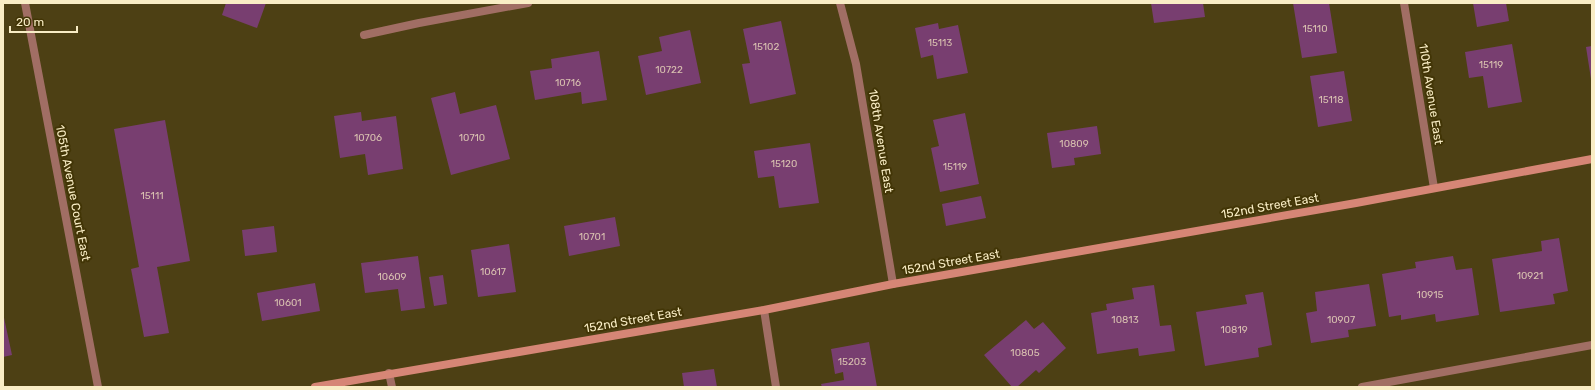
<svg xmlns="http://www.w3.org/2000/svg" width="1595" height="390" font-family="Rubik,sans-serif">
<rect width="100%" height="100%" fill="#4d4014"/>
<!-- building -->
<path fill="#783e70" d="M226 3H266L257 28 222 15Z
M1151 3H1203L1205 17 1154 23Z
M1293 3H1329L1337 53 1302 58Z
M1473 3H1506L1509 21 1477 27Z
M781 21 796 94 750 104 742 64 750 63 743 29Z
M938 23 939 29 958 25 968 73 937 79 933 55 921 58 915 28Z
M690 30 701 83 646 95 638 56 662 51 659 37Z
M1512 44 1522 102 1488 108 1483 76 1469 78 1465 52Z
M1592 46V79H1591L1586 47Z
M599 51 607 100 582 104 581 92 535 100 530 71 552 68 551 59Z
M1344 71 1352 121 1318 127 1310 76Z
M455 92 460 114 496 105 510 159 451 175 431 98Z
M361 112 362 121 396 116 403 169 368 175 365 154 340 158 334 116Z
M965 113 979 184 940 192 931 148 939 146 933 120Z
M165 120 190 261 157 267 169 333 144 337 131 269 139 267 114 129Z
M1097 126 1101 154 1074 158 1075 165 1052 168 1047 133Z
M810 143 819 203 779 208 774 176 758 178 754 151Z
M981 196 986 218 946 226 942 204Z
M615 217 620 246 569 256 564 226Z
M274 226 277 252 245 256 242 230Z
M1559 238 1568 291 1553 294 1555 304 1500 312 1492 259 1542 251 1541 241Z
M509 244 516 292 478 297 471 250Z
M418 256 425 308 401 311 398 289 365 293 361 263Z
M1453 256 1456 270 1472 268 1479 315 1436 322 1435 314 1401 320V315L1389 317 1382 274 1416 268 1415 262Z
M443 275 447 304 434 306 429 277Z
M315 283 320 311 262 321 257 293Z
M1369 284 1376 326 1348 330 1349 337 1311 343 1306 313 1317 311 1315 292Z
M1154 285 1160 326 1171 325 1175 351 1139 356 1138 348 1097 354 1091 313 1107 310 1106 304 1134 299 1132 288Z
M1263 292 1272 345 1258 348 1259 357 1205 366 1196 312 1247 304 1245 295Z
M3 313 12 355 3 357Z
M1026 320 1034 329 1043 322 1066 348 1039 373 1036 370 1017 387H1012L984 355Z
M869 342 877 387H822L821 384 844 380 843 372 835 374 831 349Z
M714 369 717 387H684L682 373Z"/>
<g fill="none" stroke-linecap="round" stroke-linejoin="round">
<!-- street -->
<path stroke="#a16e64" stroke-width="8" d="M25 3 98 387
M840 3 856 64 893 284
M1404 3 1434 188
M364 35 419 23 528 3
M764 310 776 387
M389 373 392 387
M1362 387 1592 345"/>
<!-- secondary -->
<path stroke="#d68676" stroke-width="8" d="M315 387 764 310 893 284 1356 203 1592 159"/>
</g>
<g text-anchor="middle" stroke-width="4" stroke-linejoin="round" paint-order="stroke">
<!-- number labels -->
<g font-size="10" fill="#d9c1b0">
<text x="1315" y="32">15110</text>
<text x="940" y="46">15113</text>
<text x="766" y="50">15102</text>
<text x="1491" y="68">15119</text>
<text x="669" y="73">10722</text>
<text x="568" y="86">10716</text>
<text x="1331" y="103">15118</text>
<text x="368" y="141">10706</text>
<text x="472" y="141">10710</text>
<text x="1074" y="147">10809</text>
<text x="784" y="167">15120</text>
<text x="955" y="170">15119</text>
<text x="152" y="199">15111</text>
<text x="592" y="240">10701</text>
<text x="493" y="275">10617</text>
<text x="1530" y="279">10921</text>
<text x="392" y="280">10609</text>
<text x="1430" y="298">10915</text>
<text x="288" y="306">10601</text>
<text x="1125" y="323">10813</text>
<text x="1341" y="323">10907</text>
<text x="1234" y="333">10819</text>
<text x="1025" y="356">10805</text>
<text x="852" y="365">15203</text>
</g>
<!-- street labels -->
<g font-size="12" fill="#f9edc5" stroke="#423506">
<text transform="translate(1431 94) rotate(81)" y="4">110th Avenue East</text>
<text transform="translate(881 141) rotate(81)" y="4">108th Avenue East</text>
<text transform="translate(73 193) rotate(79)" y="4">105th Avenue Court East</text>
<text transform="translate(1270 206) rotate(-10)" y="4">152nd Street East</text>
<text transform="translate(951 262) rotate(-10)" y="4">152nd Street East</text>
<text transform="translate(633 320) rotate(-10)" y="4">152nd Street East</text>
</g>
</g>
<!-- border -->
<rect width="1595" height="390" fill="none" stroke="#f9edc5" stroke-width="8"/>
<!-- scale -->
<path d="M10 26v6h67v-6" fill="none" stroke="#f9edc5" stroke-width="2"/>
<text x="16" y="26" font-size="12" fill="#f9edc5" stroke="#423506" stroke-width="3" paint-order="stroke">20 m</text>
</svg>
